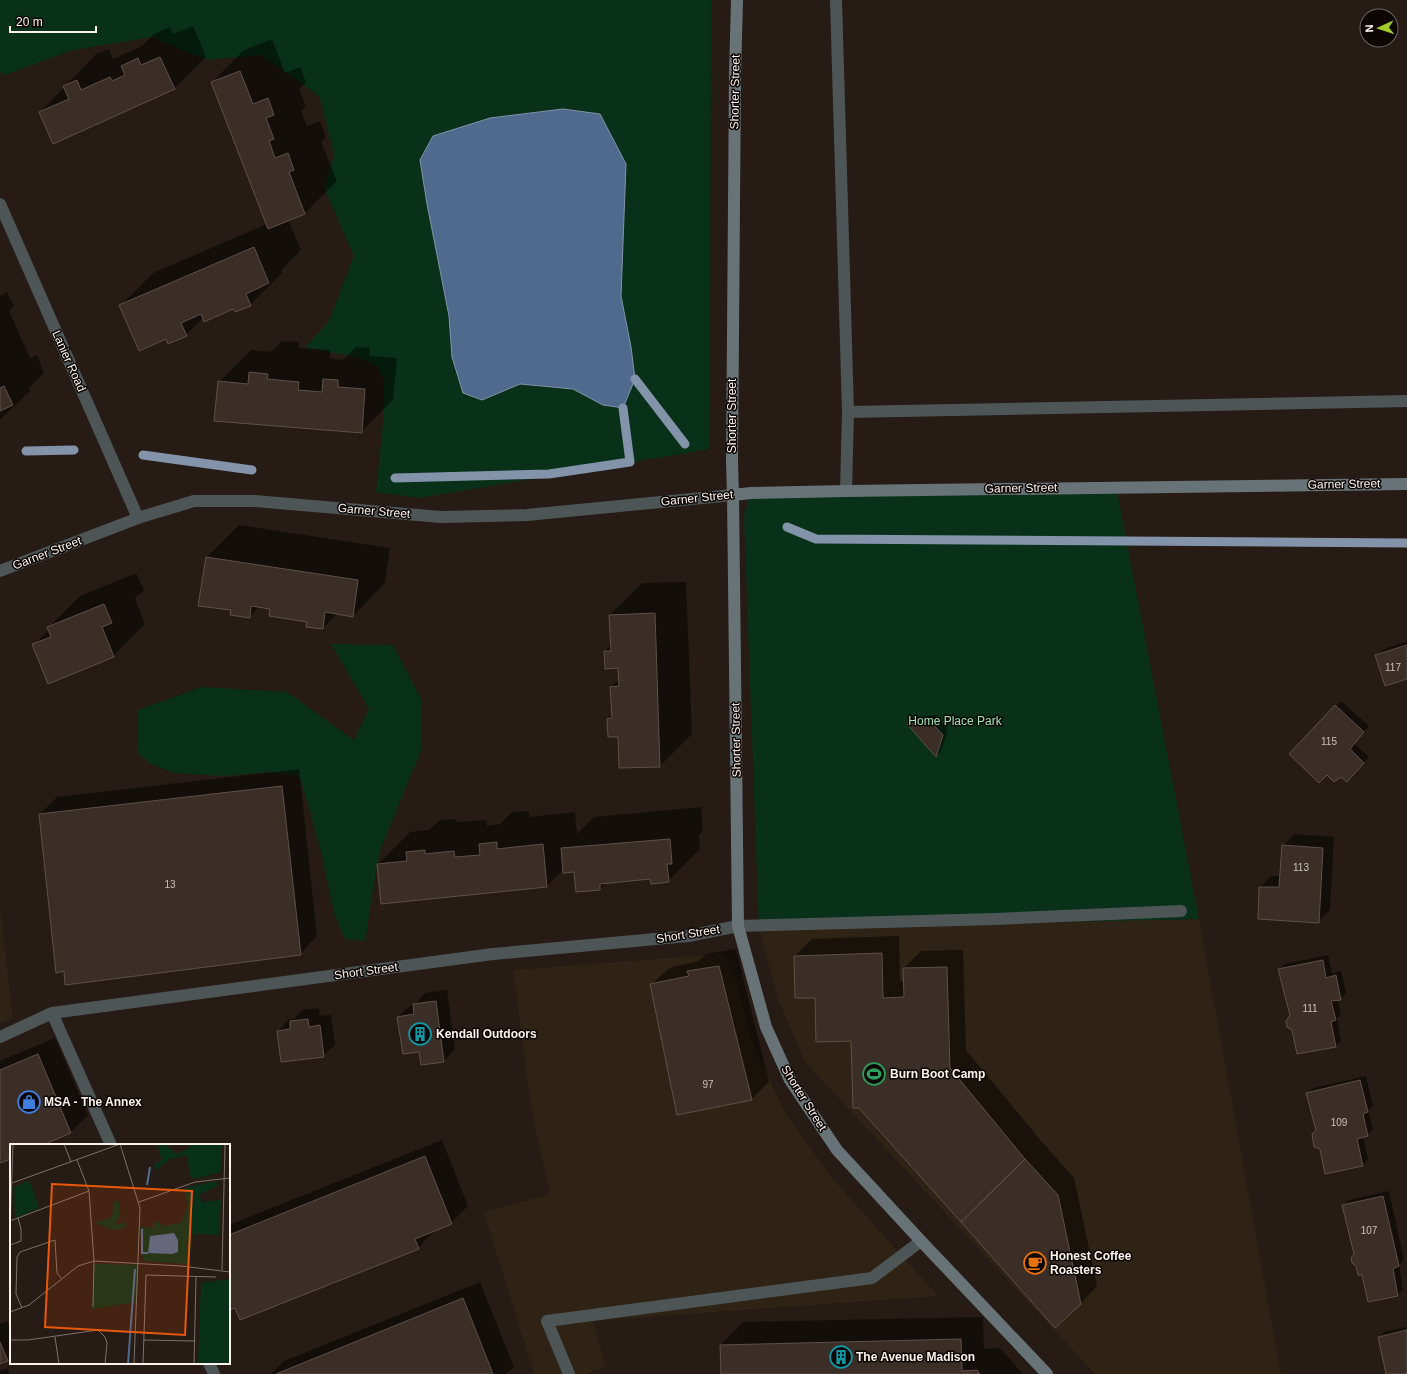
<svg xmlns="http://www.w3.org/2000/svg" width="1407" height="1374" font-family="Helvetica,sans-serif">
<rect width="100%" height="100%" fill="#271b15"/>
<!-- commercial -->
<path fill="#2e2314" d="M0 909 13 1018 0 1023Z
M1199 919 1281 1374H1095L805 1062 778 999 759 929Z
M721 954 734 973 753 1044 785 1112 831 1177 938 1296 593 1321 606 1367 586 1374H534L484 1212 550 1194 531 1108 513 970Z"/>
<!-- green -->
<path fill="#09311a" d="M0 0H711L710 449 419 498 376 492 383 422 384 380 377 366 360 358 305 347 329 321 354 256 324 188 334 155 320 97 261 55 207 60 152 37 73 50 5 75 0 72Z
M1116 486 1199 919 759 929 744 515 751 493Z
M331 644 393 645 422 701V748L381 848 377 864 365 941 345 939 334 913 322 856 311 814 299 775 269 772 223 776 174 773 149 763 137 752 138 710 202 687 287 692 354 740 369 709Z"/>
<!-- water -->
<path fill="#4f6a8d" stroke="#8393aa" d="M563 109 600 114 626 164 621 296 631 347 635 379 623 408 603 405 573 389 520 384 482 400 463 393 452 357 449 316 427 204 420 160 433 136 490 118Z"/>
<!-- shadow -->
<path fill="#0007" d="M193 26 206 57 174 89 40 112 96 54 109 49 113 59 142 46 154 34 170 27 173 34Z
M272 39 285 73 300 67 306 82 299 89 306 106 301 111 307 126 320 121 326 137 321 142 337 181 305 213 288 220 301 250 281 270 282 273 250 305 233 307 203 318 186 335 167 338 121 305 153 273 267 224 212 82 244 50Z
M7 292 14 306 9 311 30 358 37 355 44 373 29 388 30 391 0 420V296Z
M282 341 299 342V348L330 350V358L343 360 356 347 370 348 369 356 397 358 393 400 361 432 219 382 251 350 271 352Z
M239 525 390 548 385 583 353 616 338 613 323 628 308 621 271 608 260 606 249 617 232 609 207 557Z
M136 573 144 590 135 598 145 624 113 656 33 645 49 630 48 628 80 596Z
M686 582 692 734 660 766 619 736 608 719 612 715 611 687 620 679 619 667 605 651 612 644 610 615 642 583Z
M1407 641V678L1377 655 1382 650Z
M1341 701 1369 726 1354 743 1369 757 1352 776 1327 774 1290 754Z
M935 715 948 730 941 751 936 756 908 724 913 719Z
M299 769 317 936 300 954 65 970 40 814 57 797Z
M701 807 703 831 699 835 700 849 668 881 651 878 607 882 600 889 575 871 564 869 547 886 378 864 410 832 429 830 440 820 456 819V822L486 820 487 826 500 824 512 812 529 811V817L575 812 577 834 594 817Z
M1294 834 1334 837 1330 910 1318 922 1259 918 1260 887 1271 876H1281L1283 846Z
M899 936 900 981H905L904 968 921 951 963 950 966 1050 1042 1142 1074 1178 1097 1286 1080 1304 851 1040 816 997 795 956 812 939Z
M736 949 769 1082 752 1099 651 985 669 968 698 961 706 954Z
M1328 955 1332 973 1341 971 1346 993 1341 999H1337L1341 1014 1337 1018 1341 1041 1336 1046 1291 1016 1280 969 1285 964Z
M447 990 455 1049 444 1061 420 1050 398 1017 410 1006 414 1005 425 993Z
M319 1008 320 1016 331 1015 335 1045 323 1056 278 1031 289 1019H294L302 1010Z
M55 1038 88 1115 71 1132 40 1145H11V1158L0 1162V1061Z
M1366 1076 1373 1106 1368 1110 1373 1129 1368 1135 1363 1136 1368 1159 1363 1165 1326 1173 1308 1093 1313 1088Z
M442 1140 468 1206 451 1223 435 1230 418 1248 229 1309V1225Z
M1389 1191 1404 1260 1399 1265 1403 1289 1398 1295 1368 1301 1363 1273 1343 1206 1349 1200Z
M480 1282 514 1367 506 1374H271L284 1361Z
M983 1317 984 1349 1000 1348 1023 1374H722L721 1345 743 1322Z
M7 1321 11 1330V1357L7 1360 0 1363V1324Z
M1407 1327V1374H1387L1379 1337 1384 1332Z
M7 1368 10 1374H0V1371Z"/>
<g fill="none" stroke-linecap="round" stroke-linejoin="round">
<!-- stream -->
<path stroke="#8393aa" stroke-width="9" d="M635 379 685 444
M26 451 74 450
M143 455 252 470
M395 478 549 474 630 462 623 408
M787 527 816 539 1407 543"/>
</g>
<!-- building -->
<path fill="#3b2e27" stroke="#5f5049" d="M160 57 175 89 53 144 39 112 69 99 63 86 77 80 81 90 110 77 112 81 125 75 121 66 138 58 141 65Z
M240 71 253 104 268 98 274 115 266 118 274 139 269 141 275 158 288 153 294 170 289 172 305 214 268 229 211 82Z
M254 247 269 283 246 294 251 306 235 312 233 309 204 322 201 314 181 323 187 336 168 344 166 339 139 351 119 305Z
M249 372 268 374 267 379 299 382 298 390 322 392 323 379 338 380V387L365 389 362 433 214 421 218 381 248 384Z
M4 386 13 405 0 411V388Z
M206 557 358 580 353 617 325 612 323 629 306 627 307 622 269 616 270 609 251 606 250 618 230 615 231 610 198 606Z
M104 604 112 623 102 627 114 657 48 684 32 644 51 637 47 627Z
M655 613 660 767 619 768 618 737H608L607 719 612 718 610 687 619 686 618 668 605 669 604 651H611L609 615Z
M1407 645V679L1385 686 1375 655Z
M1335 705 1364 732 1350 749 1364 763 1347 782 1341 777 1334 782 1327 775 1319 783 1289 754Z
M929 720 943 735 936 757 907 724Z
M282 786 301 955 65 985 64 971 56 973 39 814Z
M670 839 672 864H667L669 882 651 884 650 879 600 884V890L576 892 574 872 563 873 561 848Z
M497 842V849L543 844 547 887 381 904 377 864 407 861 406 852 425 850V854L454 851 455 857 480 855 479 844Z
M1282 845 1323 848 1319 923 1258 919 1259 887H1279Z
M882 953 883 998 904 997 903 968 947 967 950 1068 1025 1159 961 1222 859 1108H853L851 1041 816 1042 815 998H795L794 956Z
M1323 960 1326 978 1336 975 1341 1000 1331 1001 1336 1020 1331 1022 1336 1047 1297 1054 1292 1030 1287 1027 1286 1021 1290 1015 1278 969Z
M719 966 752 1100 677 1115 650 984 689 976 687 971Z
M436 1001 444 1062 421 1065 419 1052 403 1054 397 1017 414 1014 413 1004Z
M308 1019 309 1027 320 1025 324 1057 281 1062 277 1031 290 1029V1021Z
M38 1054 71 1133 43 1145H11V1159L0 1163V1070Z
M1360 1080 1368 1112 1363 1114 1368 1136 1357 1139 1363 1166 1325 1174 1320 1149 1314 1147 1312 1134 1316 1130 1306 1093Z
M425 1156 452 1224 415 1239 419 1249 240 1320 235 1308 229 1310V1235Z
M1025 1159 1058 1195 1081 1304 1055 1328 961 1222Z
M1383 1196 1399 1266 1393 1269 1398 1296 1368 1302 1362 1275H1358L1356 1266 1352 1263 1351 1258 1354 1254 1342 1205Z
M463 1298 493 1374H276Z
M1407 1330V1374H1386L1378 1337Z
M961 1339 962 1371 977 1370 980 1374H721L720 1345Z
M0 1342 8 1361 0 1364Z"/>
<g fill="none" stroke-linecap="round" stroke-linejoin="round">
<!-- lane -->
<path stroke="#4d5557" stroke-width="12" d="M836 0 848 412 1407 401
M846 491 848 412
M738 926 995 919 1181 911
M569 1374 547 1321 872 1278 921 1241"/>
<!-- street -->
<path stroke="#4d5557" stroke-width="12" d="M0 204 138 518
M0 571 141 517 194 501H255L441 517 527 515 733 495
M52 1013 111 1145
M0 1037 52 1013 493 954 688 936 738 926
M209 1363 214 1374"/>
<!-- secondary -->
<path stroke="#687377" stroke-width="12" d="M737 0 735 75 732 462 733 495 738 926 766 1027 790 1080 837 1150 921 1241 1047 1374
M733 495 751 493 846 491 1407 484"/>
</g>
<!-- icons -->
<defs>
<g id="building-ring" transform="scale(1.15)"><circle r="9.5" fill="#0c0705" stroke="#0f9aa8" stroke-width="1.5"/><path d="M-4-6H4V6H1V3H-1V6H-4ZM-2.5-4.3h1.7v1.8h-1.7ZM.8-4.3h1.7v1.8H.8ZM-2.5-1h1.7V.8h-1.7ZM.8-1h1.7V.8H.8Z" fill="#0f9aa8"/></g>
<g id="stadium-ring" transform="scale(1.15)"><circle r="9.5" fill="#0c0705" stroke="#2e9e5b" stroke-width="1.5"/><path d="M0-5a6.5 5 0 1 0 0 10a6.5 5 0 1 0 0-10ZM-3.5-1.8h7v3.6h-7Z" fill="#2e9e5b"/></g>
<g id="shop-ring" transform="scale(1.15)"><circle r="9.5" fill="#0c0705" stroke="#3f7fe0" stroke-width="1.5"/><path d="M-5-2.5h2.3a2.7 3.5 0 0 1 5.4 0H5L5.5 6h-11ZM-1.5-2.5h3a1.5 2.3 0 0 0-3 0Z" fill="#3f7fe0"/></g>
<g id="cafe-ring" transform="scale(1.15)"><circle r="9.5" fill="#0c0705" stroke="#e8710a" stroke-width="1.5"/><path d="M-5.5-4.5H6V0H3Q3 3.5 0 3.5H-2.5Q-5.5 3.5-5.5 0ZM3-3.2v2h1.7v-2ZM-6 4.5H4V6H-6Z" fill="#e8710a"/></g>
</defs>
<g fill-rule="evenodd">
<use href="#building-ring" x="420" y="1034"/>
<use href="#stadium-ring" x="874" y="1074"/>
<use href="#shop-ring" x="29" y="1102"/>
<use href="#cafe-ring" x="1035" y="1263"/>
<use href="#building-ring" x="841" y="1357"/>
</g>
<g text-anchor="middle" stroke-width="3" stroke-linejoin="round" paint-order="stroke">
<!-- number labels -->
<g font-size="10" fill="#ccc2bc">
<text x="1393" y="671">117</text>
<text x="1329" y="745">115</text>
<text x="1301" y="871">113</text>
<text x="170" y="888">13</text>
<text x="1310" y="1012">111</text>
<text x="708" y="1088">97</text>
<text x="1339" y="1126">109</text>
<text x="1369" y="1234">107</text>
</g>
<!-- street labels -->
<g font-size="12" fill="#fcf3ee" stroke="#0c0705">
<text transform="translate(735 92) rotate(-89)" y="4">Shorter Street</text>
<text transform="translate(69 361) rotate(66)" y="4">Lanier Road</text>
<text transform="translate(732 416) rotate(-90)" y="4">Shorter Street</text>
<text transform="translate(1344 484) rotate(-1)" y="4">Garner Street</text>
<text transform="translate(1021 488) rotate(-1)" y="4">Garner Street</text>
<text transform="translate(697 498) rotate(-6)" y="4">Garner Street</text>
<text transform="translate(374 511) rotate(5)" y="4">Garner Street</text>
<text transform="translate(47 553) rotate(-21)" y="4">Garner Street</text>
<text transform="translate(736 740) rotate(-91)" y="4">Shorter Street</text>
<text transform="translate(688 934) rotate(-9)" y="4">Short Street</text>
<text transform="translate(366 971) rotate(-8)" y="4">Short Street</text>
<text transform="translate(804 1098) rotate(58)" y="4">Shorter Street</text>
</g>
<!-- park labels -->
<g font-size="12" fill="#a0e4b6" stroke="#0c0705">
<text x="955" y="725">Home Place Park</text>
</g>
<!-- poi labels -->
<g font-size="12" font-weight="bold" fill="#fcf3ee" stroke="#0c0705" text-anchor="start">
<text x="436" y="1038">Kendall Outdoors</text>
<text x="890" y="1078">Burn Boot Camp</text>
<text x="44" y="1106">MSA - The Annex</text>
<text x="1050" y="1260">Honest Coffee<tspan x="1050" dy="14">Roasters</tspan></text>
<text x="856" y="1361">The Avenue Madison</text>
</g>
</g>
<!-- overview -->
<g transform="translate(10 1144)">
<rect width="220" height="220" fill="#271b15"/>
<path d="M147 0H155L166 10 180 4 179 0H212L211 28 184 35 180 31 177 11 160 15 146 26 144 20 152 16ZM19 36 29 64 5 74 4 43ZM207 37V42L189 51 192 58 211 56 209 91 183 90 179 120 133 117 130 83 143 84 145 76 154 82 171 79 178 62 175 47 178 43ZM109 57 110 73 105 79 108 81 115 77V84L104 86 85 79 102 73 104 58ZM84 120 128 121 127 158 82 165ZM220 135V220H188L191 139Z" fill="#09311a"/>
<path d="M164 89 168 96V108L162 110 138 109 140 92Z" fill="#4f6a8d"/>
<path fill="none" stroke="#4f6a8d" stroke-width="2" d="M137 41 140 23M132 85V109H138M118 220 125 125"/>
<path fill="none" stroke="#7c716c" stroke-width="1" d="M54 0 61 18M110 0 130 64 124 220M67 16 79 47 84 117 83 163M2 39 110 0M129 58 185 38 220 34M0 77 79 47M0 87 3 0M0 101 11 97V85L8 74M212 126 215 0M12 164 6 150 7 113 10 108 45 96 47 129 51 134M0 168 19 161 68 122 84 117 171 122 220 128M45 193 49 220M0 196H18L88 186 95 193 97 199 95 220M134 196 184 197M133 220 136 131 206 133M184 220 186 133"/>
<path fill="#e8590c" fill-opacity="0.15" stroke="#e8590c" stroke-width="2" d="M42 40 182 47 175 191 35 183Z"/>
<rect width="220" height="220" fill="none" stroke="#fcf3ee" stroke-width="2"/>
</g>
<!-- north arrow -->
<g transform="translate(1379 28) rotate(267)"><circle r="19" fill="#0c0705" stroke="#6c6562"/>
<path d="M0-3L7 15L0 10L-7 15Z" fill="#a0c92b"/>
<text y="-6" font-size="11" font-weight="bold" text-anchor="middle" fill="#fcf3ee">N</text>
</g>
<!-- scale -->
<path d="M10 26v6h86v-6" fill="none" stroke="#fcf3ee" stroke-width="2"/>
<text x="16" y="26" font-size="12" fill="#fcf3ee" stroke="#0c0705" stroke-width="3" paint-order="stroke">20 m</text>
</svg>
